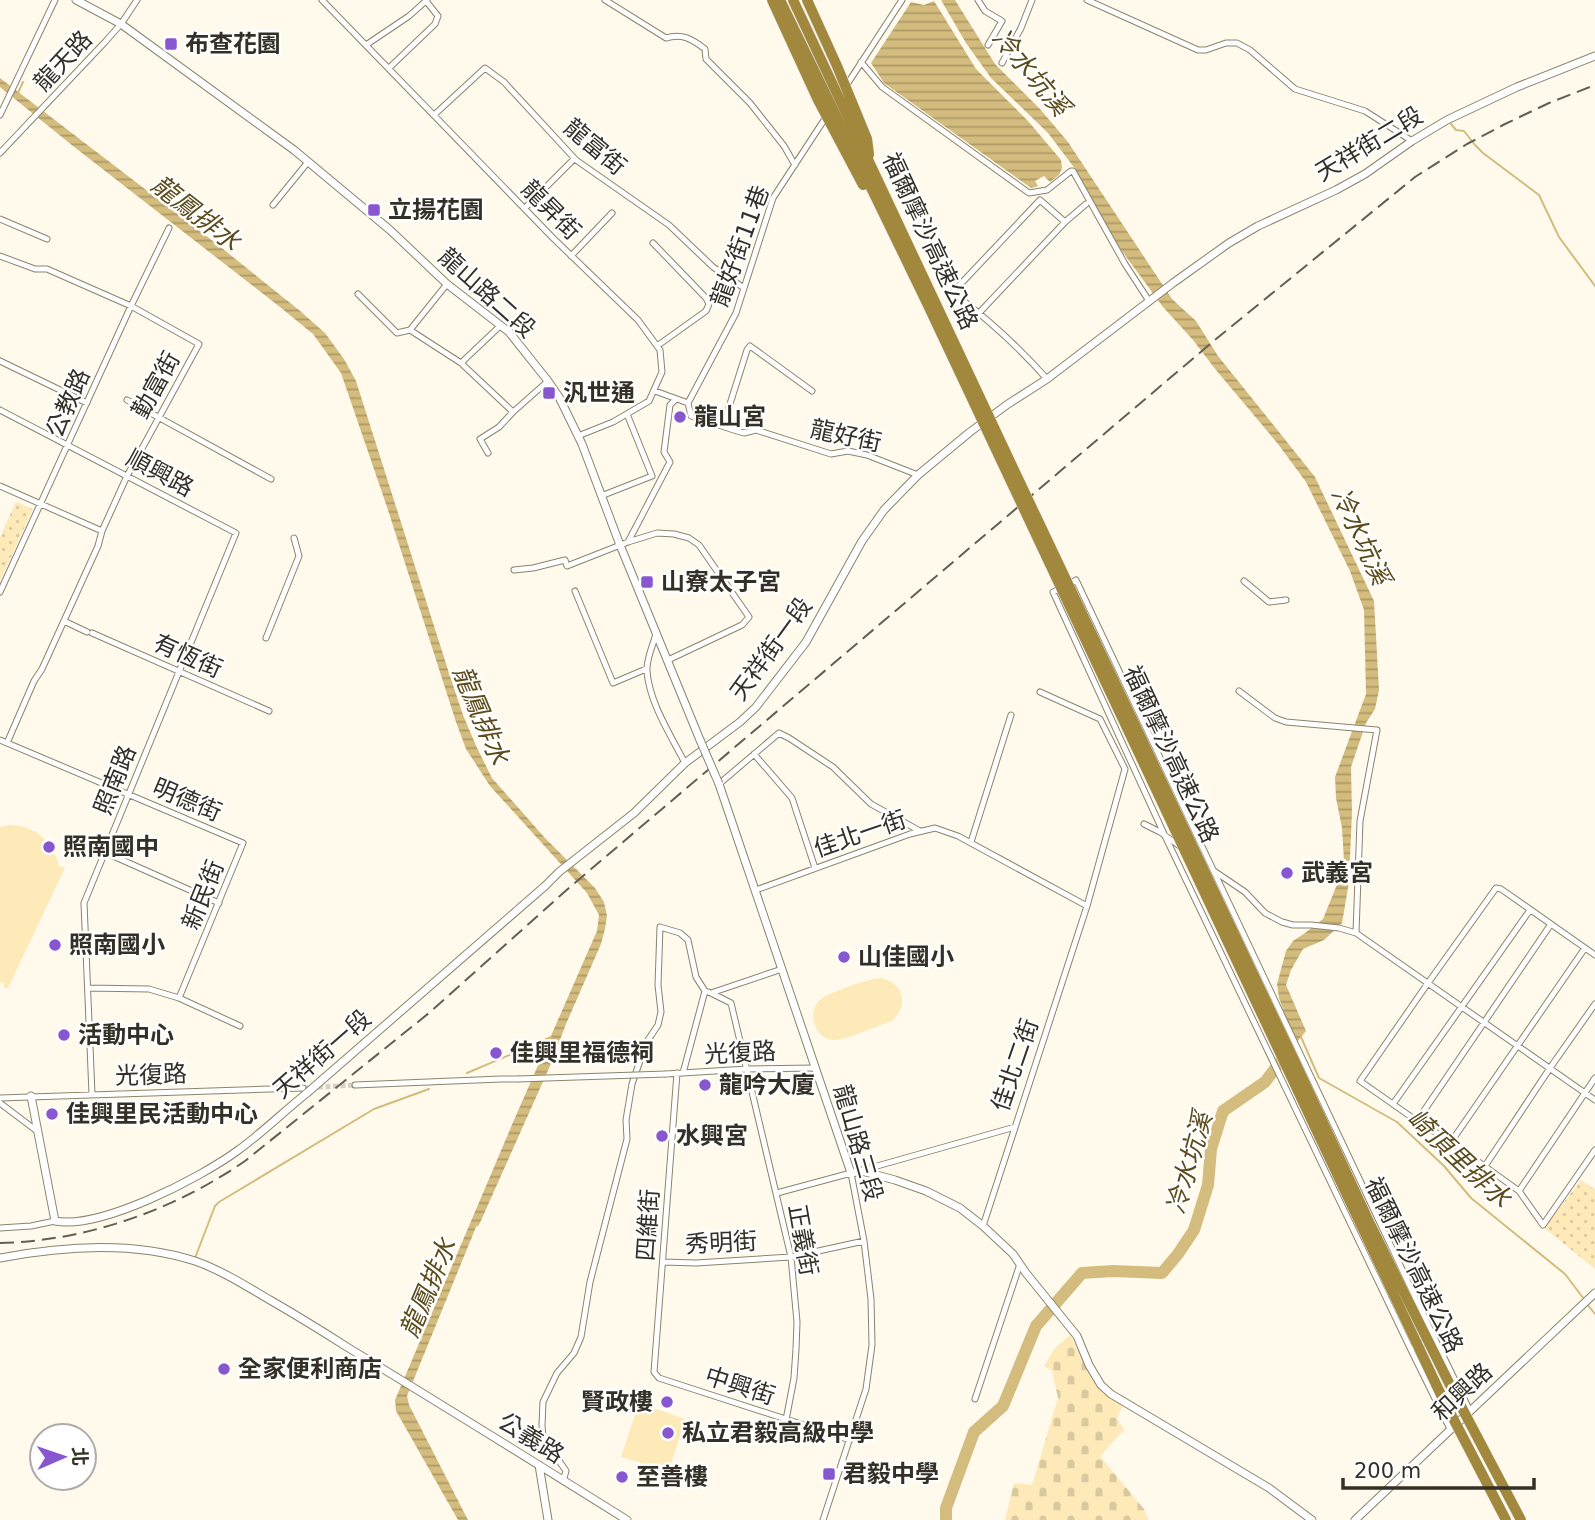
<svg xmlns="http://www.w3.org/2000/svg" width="1595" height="1520" font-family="'DejaVu Sans','Noto Sans TC',sans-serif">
<defs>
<pattern id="cemetery-stones" width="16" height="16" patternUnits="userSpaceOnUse" patternTransform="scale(1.75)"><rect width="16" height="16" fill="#fdeab8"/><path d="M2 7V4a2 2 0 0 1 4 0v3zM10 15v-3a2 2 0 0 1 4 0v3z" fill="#d9c99e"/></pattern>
<pattern id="park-dots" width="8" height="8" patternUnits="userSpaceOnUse" patternTransform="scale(1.75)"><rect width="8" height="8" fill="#fdeab8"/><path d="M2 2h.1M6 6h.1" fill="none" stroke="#d9c99e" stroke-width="1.8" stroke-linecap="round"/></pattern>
<pattern id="water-rules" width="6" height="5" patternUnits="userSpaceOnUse" patternTransform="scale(1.75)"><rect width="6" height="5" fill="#d3bc7d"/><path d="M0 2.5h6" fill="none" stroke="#ac9966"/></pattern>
</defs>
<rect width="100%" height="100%" fill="#fffaec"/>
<!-- green -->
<path fill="#fdeab8" d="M9 825C34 825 53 841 59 866L65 868 8 988H4V982L0 983V827Z
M881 978C904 983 909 1005 892 1021 879 1025 846 1040 835 1040 815 1040 806 1013 820 1000 827 993 870 978 881 978Z
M639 1403 685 1419 669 1471 621 1457Z"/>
<!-- cemetery -->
<path fill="url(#cemetery-stones)" d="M1070 1335C1076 1344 1079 1355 1085 1365 1095 1383 1108 1394 1123 1406L1117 1418 1124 1430 1100 1456 1144 1509 1149 1520H1005L1014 1483 1032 1485 1058 1398 1052 1371 1044 1366 1055 1348Z"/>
<!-- park -->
<path fill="url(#park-dots)" d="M16 502 33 509 0 581V537Z
M1581 1180 1595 1189V1269L1544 1228Z"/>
<!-- water -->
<path fill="url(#water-rules)" d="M941 0H955L995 64 1040 109 1068 142 1172 299 1196 321 1218 356 1315 477 1374 601 1379 690 1375 709 1366 723 1351 767 1352 812 1349 882 1342 923 1324 940 1303 949 1291 970 1286 985 1306 1031 1297 1042 1292 1034 1279 998 1277 984 1286 951 1293 941 1305 933 1323 919 1338 882 1344 861 1342 828 1336 798 1335 777 1366 694 1364 610 1350 571 1306 482 1278 444 1216 370 1193 340 1163 307 1116 243 1076 170 1048 133 991 78 966 43Z
M934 1 976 69 1028 121 1061 160 1062 168 1059 175 1050 182 1044 176 1035 181 1038 186 1031 188 884 83 871 63 911 2 924 5Z
M0 78 218 245 299 310 325 333 344 359 356 381 449 673 463 715 477 748 492 778 545 838 595 888 604 902 607 916 605 929 601 944 566 1024 550 1066 479 1225 476 1227 407 1396 409 1405 468 1520H458L396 1411 395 1400 514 1120 597 931 599 915 587 893 490 786 466 749 456 722 387 507 341 373 313 334 280 307 73 146 0 87Z"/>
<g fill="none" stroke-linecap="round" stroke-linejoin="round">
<!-- stream -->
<path stroke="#d3bc7d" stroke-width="2" d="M18 93 23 82
M1451 124 1456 130 1464 131 1475 145 1483 153 1539 195 1559 237 1595 286
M1301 1037 1319 1078 1397 1122 1444 1166 1471 1198 1565 1274 1584 1299
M542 1041 551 1037
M467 1073 533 1045
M195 1258 215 1206 219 1202 374 1109 429 1089
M1587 1304 1595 1314"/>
<!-- river -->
<path stroke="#d3bc7d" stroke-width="12" d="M946 1520V1508L974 1432 1003 1406 1036 1326 1082 1273 1113 1271 1162 1273 1178 1254 1194 1230 1208 1185 1211 1149 1223 1111 1265 1082 1289 1050"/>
<!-- street-tunnel -->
<path stroke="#d6d2c5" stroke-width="5" stroke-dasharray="5 2.5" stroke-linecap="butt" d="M303 1088 355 1085"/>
<!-- street casing -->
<g stroke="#8b836e" stroke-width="7">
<path id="street" d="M322 0 553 238 638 320 660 350 662 372 649 401 613 422 578 436
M605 0 666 38C682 33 692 39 705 49L706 59 750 103 784 146 795 165
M978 0 985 11 1002 21 988 45
M1087 0 1198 50H1206L1226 43H1237L1250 50 1295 89 1365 111 1412 141
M366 45 409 16 427 0
M861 62 882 87 1029 193 1047 190 1071 171H1073L1125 264 1149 301
M1002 63 1021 28 1032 0
M389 68 435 24 438 16 426 1
M846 86 902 0
M0 115 55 0
M434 115 485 68 504 82 576 160 669 225 713 267 744 288
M0 153 105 42 121 24 137 0
M273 205 308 162
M525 208 574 159
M0 219 47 239
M653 243 706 298 709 304 706 311 657 346
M0 256 35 269H47L131 306 199 344 127 476 102 531 98 546 42 669 34 681 7 743
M571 256 612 213
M358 294 397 333 410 330 447 284
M979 313 1065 222 1086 204
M410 330 461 363 513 412
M0 361 87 403
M461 363 500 326
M1047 379C1018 346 990 321 956 295L954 291 1040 200 1065 222
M655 391 688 403 691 416 737 431 744 433 756 430 831 454 848 451 867 455 918 475
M127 400 271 479
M688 403 736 313 773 198 826 117
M0 410 236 533 84 903 92 1094
M723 426 747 350 750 346 812 391
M488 453 480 439 499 427 513 412 548 381
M0 486 102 531
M601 496 652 476 627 414
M628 542 670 462 664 452 670 405 676 399
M514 570 533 568 565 560 567 566 628 542 657 533 674 534 689 538 699 545 749 617 742 625 668 660
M1244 581 1269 602 1286 600
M575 591 613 683 646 669
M0 592 131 306 169 228
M64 621 87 632
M92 633 269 711
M656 634C653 645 646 660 647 671 649 702 671 736 685 763
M266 638 299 556 294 538
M1239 691 1275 718 1286 722 1377 730 1360 821 1356 933
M0 740 243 843 179 998
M754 754 792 798 815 868
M719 784 779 733 789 738 833 767 871 804 920 831
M1144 824 1160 832 1181 847
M971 842 1011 715
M104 852 219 903
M1214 871 1245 892 1265 913 1282 922 1293 925H1311L1339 928 1356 933 1595 1100
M756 890 910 834 935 828 958 836 1087 906
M1595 955 1501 889 1496 888 1428 983 1360 1081 1417 1121 1451 1142 1519 1191 1543 1225 1595 1150
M88 988 149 989 179 998 240 1026
M711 993 731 1003 791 1257 797 1322 796 1349 794 1378 786 1420
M677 1073 654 1372 659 1378 850 1440
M683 1073 705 991
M666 1074 747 1069 816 1068
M355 1085 501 1079H517
M0 1098 303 1088
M0 1103 37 1131
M1393 1104 1530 910
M1417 1121 1551 924
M1451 1142 1585 948
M1485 1166 1550 1068 1595 1004
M863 1170 1015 1127
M1519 1191 1595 1078
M777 1193 851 1173 864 1241 871 1299 872 1345 866 1389 823 1520
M983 1226 1087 906 1125 769 1100 719 1040 692
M0 1228 31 1226 55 1221
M663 1262 696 1263 791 1257 864 1241
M1411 1350 1165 836 1053 592 1076 580 1434 1337
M975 1399 1020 1264
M1450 1429 1411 1350 1434 1337 1470 1411
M563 1481 566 1471 543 1437 542 1425 543 1402 557 1373 574 1353 581 1337 590 1282 627 1139 626 1120 632 1084 646 1043 658 1025 661 1012 658 985 660 927 680 933 688 940 696 977 705 991 711 993 782 969"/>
</g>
<!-- secondary casing -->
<g stroke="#8b836e" stroke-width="9">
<path id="secondary" d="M76 0 121 24 294 150 390 230 447 284 509 332 548 381 559 397 582 444 620 545 700 740
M719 784 851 1173 862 1171 895 1180 926 1191 960 1208 983 1226 1013 1254 1026 1273 1077 1336 1089 1365 1101 1385 1111 1394 1269 1488 1312 1520
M323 1079 545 886 559 872 634 813 685 763 740 722 756 707 806 642 862 541 884 510 918 475 970 432 1008 404 1047 379 1173 283 1229 243 1258 226 1336 190 1365 174 1412 141 1447 120 1517 87 1595 56
M31 1096 55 1221C100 1230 200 1178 237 1151 261 1134 283 1112 307 1093
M0 1258C62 1246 134 1241 195 1261 221 1270 246 1286 270 1300 296 1315 322 1331 347 1347 441 1404 534 1462 627 1520
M539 1465 548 1520
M1355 1520 1595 1293"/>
</g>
<!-- street -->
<use href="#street" stroke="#fff" stroke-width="5"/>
<!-- secondary -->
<use href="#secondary" stroke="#fff" stroke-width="7"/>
<!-- rail -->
<path stroke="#635f54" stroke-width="2" stroke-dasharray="14 7" stroke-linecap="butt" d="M0 1243C87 1241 174 1210 245 1161L429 1013 570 887 1216 339 1415 177 1467 144 1505 124 1549 103 1595 85"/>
<!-- street-bridge casing -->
<g stroke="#8b836e" stroke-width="7" stroke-linecap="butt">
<path id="street-bridge" d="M517 1079 666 1074"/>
</g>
<!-- secondary-bridge casing -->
<g stroke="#8b836e" stroke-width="9" stroke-linecap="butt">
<path id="secondary-bridge" d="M700 740 719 784
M307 1093 323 1079"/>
</g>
<!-- highway-bridge casing -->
<g stroke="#dadad8" stroke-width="11" stroke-linecap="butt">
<path id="highway-bridge" d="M772 0 818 100 863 185
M780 0 927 303 1442 1397 1506 1520
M793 0 1013 468 1294 1060 1371 1226 1453 1391 1521 1520
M807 0 837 66 867 139 869 155"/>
</g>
<!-- street-bridge -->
<use href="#street-bridge" stroke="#fff" stroke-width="5"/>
<!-- secondary-bridge -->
<use href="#secondary-bridge" stroke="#fff" stroke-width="7"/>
<!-- highway-bridge -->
<use href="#highway-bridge" stroke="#a2883d" stroke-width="10"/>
</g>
<!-- markers -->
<g fill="#8856ce" stroke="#fff" stroke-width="2.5">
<rect x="164" y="37" width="14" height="14" rx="3.5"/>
<rect x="367" y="203" width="14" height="14" rx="3.5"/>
<rect x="542" y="386" width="14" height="14" rx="3.5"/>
<circle cx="680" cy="417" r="7"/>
<rect x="640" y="575" width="14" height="14" rx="3.5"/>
<circle cx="49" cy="847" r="7"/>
<circle cx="1287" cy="873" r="7"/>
<circle cx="55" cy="945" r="7"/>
<circle cx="844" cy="957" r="7"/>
<circle cx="64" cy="1035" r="7"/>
<circle cx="496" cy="1053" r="7"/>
<circle cx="705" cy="1085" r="7"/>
<circle cx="52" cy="1114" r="7"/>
<circle cx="662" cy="1136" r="7"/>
<circle cx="224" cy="1369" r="7"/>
<circle cx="667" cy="1402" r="7"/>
<circle cx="668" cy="1433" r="7"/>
<rect x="822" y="1467" width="14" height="14" rx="3.5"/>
<circle cx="622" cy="1477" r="7"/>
</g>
<g text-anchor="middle" stroke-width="5" stroke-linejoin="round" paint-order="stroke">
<!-- poi labels -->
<g font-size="24" font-weight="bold" fill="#343027" stroke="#fff" text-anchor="start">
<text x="185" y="52">布查花園</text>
<text x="388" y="218">立揚花園</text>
<text x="563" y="401">汎世通</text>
<text x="694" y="425">龍山宮</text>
<text x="661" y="590">山寮太子宮</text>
<text x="63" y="855">照南國中</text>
<text x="1301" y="881">武義宮</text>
<text x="69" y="953">照南國小</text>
<text x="858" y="965">山佳國小</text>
<text x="78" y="1043">活動中心</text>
<text x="510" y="1061">佳興里福德祠</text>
<text x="719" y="1093">龍吟大廈</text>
<text x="66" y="1122">佳興里民活動中心</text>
<text x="676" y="1144">水興宮</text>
<text x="238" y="1377">全家便利商店</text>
<text x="653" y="1410" text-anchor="end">賢政樓</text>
<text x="682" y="1441">私立君毅高級中學</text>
<text x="843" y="1482">君毅中學</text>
<text x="636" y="1485">至善樓</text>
</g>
<!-- street labels -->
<g font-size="24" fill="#343027" stroke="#fff">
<text transform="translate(63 61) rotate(-47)" y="8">龍天路</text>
<text transform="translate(1369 144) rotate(-31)" y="8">天祥街二段</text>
<text transform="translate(595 147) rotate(40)" y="8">龍富街</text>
<text transform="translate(551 210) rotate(45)" y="8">龍昇街</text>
<text transform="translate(930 241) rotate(65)" y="8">福爾摩沙高速公路</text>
<text transform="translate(740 246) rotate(-70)" y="8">龍好街11巷</text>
<text transform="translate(487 293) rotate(42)" y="8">龍山路二段</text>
<text transform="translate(156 385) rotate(-61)" y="8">勤富街</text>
<text transform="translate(68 403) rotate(-66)" y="8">公教路</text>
<text transform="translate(846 436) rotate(12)" y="8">龍好街</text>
<text transform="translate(160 473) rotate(28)" y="8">順興路</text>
<text transform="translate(771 649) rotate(-54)" y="8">天祥街一段</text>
<text transform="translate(188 656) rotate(24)" y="8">有恆街</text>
<text transform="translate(1171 754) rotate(65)" y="8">福爾摩沙高速公路</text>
<text transform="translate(115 780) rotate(-68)" y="8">照南路</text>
<text transform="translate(187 800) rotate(23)" y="8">明德街</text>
<text transform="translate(860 834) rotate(-19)" y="8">佳北一街</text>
<text transform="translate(203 895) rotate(-68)" y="8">新民街</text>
<text transform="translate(740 1053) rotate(-3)" y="8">光復路</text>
<text transform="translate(322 1054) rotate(-41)" y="8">天祥街一段</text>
<text transform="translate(1015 1065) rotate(-71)" y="8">佳北二街</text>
<text transform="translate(151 1075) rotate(-2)" y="8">光復路</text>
<text transform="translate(858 1143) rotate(74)" y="8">龍山路三段</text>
<text transform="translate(648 1225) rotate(-86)" y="8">四維街</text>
<text transform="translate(803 1240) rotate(80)" y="8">正義街</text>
<text transform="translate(721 1243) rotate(-3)" y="8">秀明街</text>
<text transform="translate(1414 1265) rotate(64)" y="8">福爾摩沙高速公路</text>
<text transform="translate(740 1386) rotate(18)" y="8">中興街</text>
<text transform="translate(1462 1392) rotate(-43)" y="8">和興路</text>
<text transform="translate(531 1438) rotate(32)" y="8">公義路</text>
</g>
<!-- water labels -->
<g font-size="26" font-style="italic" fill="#5c4b1b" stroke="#fff">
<text transform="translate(1031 72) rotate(50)" y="9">冷水坑溪</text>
<text transform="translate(196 213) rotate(38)" y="9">龍鳳排水</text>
<text transform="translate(1361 536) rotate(65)" y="9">冷水坑溪</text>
<text transform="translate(481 715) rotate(67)" y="9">龍鳳排水</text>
<text transform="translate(1459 1158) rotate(43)" y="9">崎頂里排水</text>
<text transform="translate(1189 1163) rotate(-74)" y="9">冷水坑溪</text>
<text transform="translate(428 1288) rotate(-67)" y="9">龍鳳排水</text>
</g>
</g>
<!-- north arrow -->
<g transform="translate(63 1457) rotate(88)"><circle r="33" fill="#ffffff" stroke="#aeaca9" stroke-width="2"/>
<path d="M0-5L12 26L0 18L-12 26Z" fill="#8856ce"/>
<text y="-10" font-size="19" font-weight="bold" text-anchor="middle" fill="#343027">北</text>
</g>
<!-- scale -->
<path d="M1343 1478v10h191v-10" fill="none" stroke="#343027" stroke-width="3.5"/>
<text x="1354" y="1478" font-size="21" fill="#343027" stroke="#ffffff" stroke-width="5" paint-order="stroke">200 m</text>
</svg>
